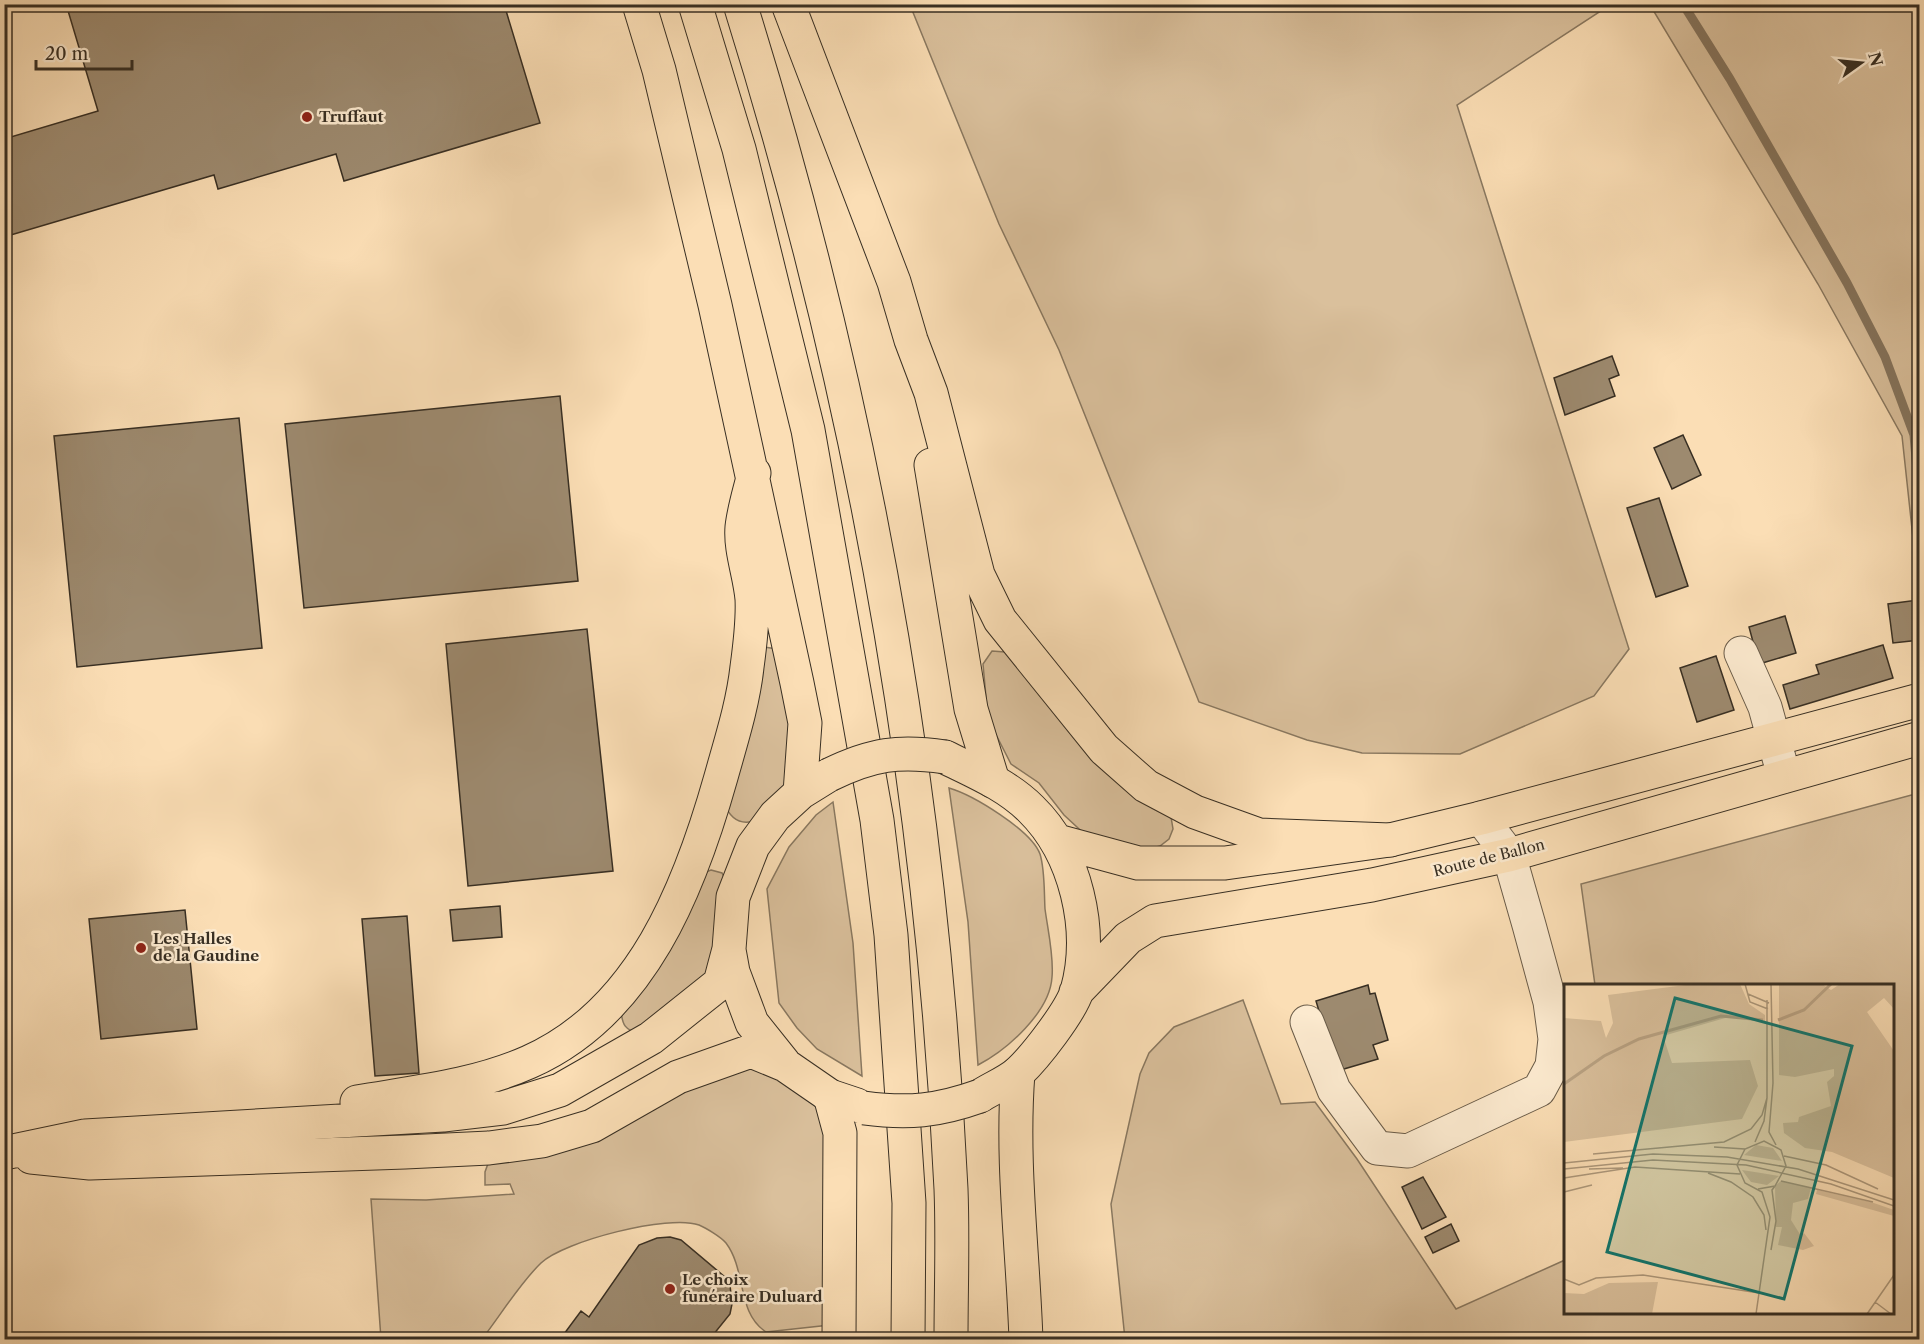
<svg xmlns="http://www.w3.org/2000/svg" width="1924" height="1344" font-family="'Libre Caslon Text',serif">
<rect width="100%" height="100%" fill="#fbdeb5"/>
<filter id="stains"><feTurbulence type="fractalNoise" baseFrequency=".00333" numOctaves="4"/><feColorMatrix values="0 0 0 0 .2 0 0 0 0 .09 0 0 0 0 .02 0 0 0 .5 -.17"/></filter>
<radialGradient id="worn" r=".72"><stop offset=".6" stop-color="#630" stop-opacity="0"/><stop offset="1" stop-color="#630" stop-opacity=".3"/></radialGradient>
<!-- green -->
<path fill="#dac09c" stroke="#897860" stroke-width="1.5" d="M910 5H1610L1457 105 1629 649 1594 696 1460 754 1362 753 1307 740 1199 702 1059 350 999 224Z
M1650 5H1919V594L1902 436 1818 284Z
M764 647 777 649 800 793C775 809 740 844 724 803Z
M992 651 1005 652 1171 817 1173 829 1169 839 1160 846 1149 849 1091 840 1064 815 1039 783 1011 764 988 719 983 664Z
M949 788C973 795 1031 830 1040 854 1045 870 1044 892 1045 909 1048 931 1054 956 1052 977 1050 1012 1007 1050 978 1065L968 922Z
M1919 793V1339H1125L1111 1204 1140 1074 1149 1053 1174 1027 1243 1000 1281 1104 1315 1102 1357 1159 1456 1309 1565 1260 1566 1312H1892V986L1595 985 1581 884Z
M833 802 853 943 862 1076 817 1049 797 1028 779 1003 767 889 789 847 816 815Z
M711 870 722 873 728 885 720 983 640 1034C625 1030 622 1025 621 1010L698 875Z
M751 1051 830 1096 839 1324 766 1332C736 1312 747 1271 726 1243 721 1237 706 1228 699 1225 669 1214 564 1241 541 1263 520 1283 500 1316 482 1339H381L371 1199 426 1200 514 1194 510 1184 485 1185V1172L494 1147Z"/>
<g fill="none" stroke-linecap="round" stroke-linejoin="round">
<!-- stream -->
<path stroke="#85745d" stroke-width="9" d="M1683 4 1730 79 1847 283 1885 357 1914 435 1920 507"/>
</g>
<!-- building -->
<path fill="#9d8a6f" stroke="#382f23" stroke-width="1.5" d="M66 4H504L540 123 344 181 336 154 218 189 214 175 4 237V139L98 111Z
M1612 356 1619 375 1609 379 1615 396 1565 415 1554 378Z
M560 396 578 581 304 608 285 424Z
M239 418 262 648 77 667 54 436Z
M1683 435 1701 475 1672 489 1654 448Z
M1659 498 1688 586 1656 597 1627 508Z
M1918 600 1920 640 1893 643 1888 604Z
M1785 616 1796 653 1759 664 1749 627Z
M587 629 613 871 468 886 446 644Z
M1883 645 1893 678 1790 709 1783 685 1819 674 1816 665Z
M1716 656 1734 710 1697 722 1680 668Z
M500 906 502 937 453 941 450 910Z
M185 910 197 1029 101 1039 89 919Z
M407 916 419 1073 375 1076 362 919Z
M1368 985 1370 994 1375 993 1388 1040 1373 1045 1378 1059 1337 1071 1316 1001Z
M1423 1177 1446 1217 1422 1229 1402 1187Z
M1451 1224 1459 1241 1433 1253 1425 1237Z
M670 1237 681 1240 725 1277 730 1285 732 1304 730 1314 709 1340 561 1338 581 1311 589 1317 639 1245 657 1238Z"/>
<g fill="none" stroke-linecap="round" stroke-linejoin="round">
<!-- minor casing -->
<g stroke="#695b48" stroke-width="35">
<path id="minor" d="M1741 653 1765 707 1784 776
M1307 1022 1334 1090 1377 1148 1408 1151 1539 1090 1552 1066 1555 1039 1550 1002 1529 925 1509 855 1481 818"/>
</g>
<!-- major casing -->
<g stroke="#382f23" stroke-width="35">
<path id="major" d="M639 4 659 70 715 305 797 683 805 723 800 793
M945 757C975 772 1007 785 1031 809 1076 853 1094 930 1077 991 1070 1012 1036 1056 1019 1072 1008 1082 992 1088 980 1096
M1057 841 1138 863H1225L1390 840 1481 818 1920 700
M729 950 733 972 752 1023 784 1063
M1076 992 1128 938 1155 921 1372 885 1509 855 1920 738
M357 1102C415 1092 475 1086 529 1062 642 1012 690 887 721 777 731 741 743 704 747 667 750 645 753 620 752 599 750 575 740 550 742 527 744 509 750 491 754 473
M4 1153 85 1136 443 1115 503 1108 560 1090 651 1038 720 983 729 949 733 897 753 846 775 816 800 793 829 775
M31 1157 90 1163 405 1152 489 1148 542 1141 592 1126 678 1077 751 1051 785 1065 830 1096 857 1105"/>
</g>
<!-- highway casing -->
<g stroke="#382f23" stroke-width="35">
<path id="highway" d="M695 4 739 149 808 430 877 820 891 935 909 1203 908 1340
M740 4C860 388 932 788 951 1189 953 1239 951 1290 951 1340
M788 4 894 282 911 340 931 393 978 575 1000 620 1104 749 1146 786 1195 812 1259 835 1390 840
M931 465 971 709 993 781
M1018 1073C1011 1162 1023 1251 1026 1340
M830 1096 840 1133 839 1340"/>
</g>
<!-- minor -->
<use href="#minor" stroke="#fceacf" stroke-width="33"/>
<!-- major -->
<use href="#major" stroke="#fbdeb5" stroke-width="33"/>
<!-- highway -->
<use href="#highway" stroke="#fbdeb5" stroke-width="33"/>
<!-- major-bridge casing -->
<g stroke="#382f23" stroke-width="35" stroke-linecap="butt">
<path id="major-bridge" d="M829 775C872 754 899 750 945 757
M864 1108C908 1114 938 1111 980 1096"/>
</g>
<!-- major-bridge -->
<use href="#major-bridge" stroke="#fbdeb5" stroke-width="33"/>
</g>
<!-- markers -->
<g fill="#8f2418" stroke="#fceacf" stroke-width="2">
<circle cx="307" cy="117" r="6"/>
<circle cx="141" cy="948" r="6"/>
<circle cx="670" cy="1289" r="6"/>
</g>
<g text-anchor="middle" stroke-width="5" stroke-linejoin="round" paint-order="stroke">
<!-- poi labels -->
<g font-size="15" font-weight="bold" fill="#382f23" stroke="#fceacf" text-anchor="start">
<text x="319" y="122">Truffaut</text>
<text x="153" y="944">Les Halles<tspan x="153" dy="17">de la Gaudine</tspan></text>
<text x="682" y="1285">Le choix<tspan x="682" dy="17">funéraire Duluard</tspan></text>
</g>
<!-- street labels -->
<g font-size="15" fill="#382f23" stroke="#fceacf">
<text transform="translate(1489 858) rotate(-14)" y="5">Route de Ballon</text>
</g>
</g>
<!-- overview -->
<g transform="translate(1564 984)">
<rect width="330" height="330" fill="#fbdeb5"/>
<path d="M129 0H176L185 20 201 31V38L168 32 99 52 108 79 186 76 194 102 178 135 0 158V34L37 37 42 54 49 39 44 11ZM215 0H258L267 6 276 0H330V25L320 14 303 28 330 67V194L268 168 241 164 220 149 219 139 234 138 235 133 267 122 263 98 270 92V85L231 93 215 91ZM192 161 209 164 218 177 180 171ZM178 186 197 189 215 192 203 201 187 198ZM217 197 247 204 244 215 229 219 227 236 237 252 240 249 250 262 239 266 214 261 218 243H212L211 202ZM253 206 307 218 330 226V232L252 210ZM94 298 88 330H0V309L20 310 45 299Z" fill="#dac09c"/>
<path fill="none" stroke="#b9a283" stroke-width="3" d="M214 36 240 26 267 0M0 100 40 72 75 55 157 32 199 36"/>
<path fill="none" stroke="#ad987b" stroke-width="1.5" d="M181 0 186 18 204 25M207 0 209 99 205 148 212 161M184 10 205 19M191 158 200 137 203 114V16M150 163 181 165M29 170 160 158 187 145 198 131 203 114M220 172 262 181 314 205M0 179 89 170 163 173 234 185 330 216M0 185 89 176 182 181 267 200 330 222M25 185 59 184M144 189 167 198 189 213 200 231 202 246M0 194 71 183 176 190M217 197 309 218M0 208 28 201M207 266 212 237 208 206 211 202M0 295 15 301 32 294 79 291 195 309M311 318 327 330M192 330 206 233 198 208 181 199 173 181 181 165 200 157 217 166 222 182 211 202 194 205M303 330 330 291"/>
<path fill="#0f766e" fill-opacity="0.15" stroke="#0f766e" stroke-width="3" d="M111 14 288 62 220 315 43 268Z"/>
<rect width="330" height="330" fill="none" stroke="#382f23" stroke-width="3"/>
</g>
<!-- margin -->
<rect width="1924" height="1344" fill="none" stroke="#fbdeb5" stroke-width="24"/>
<rect x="6" y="6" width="1912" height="1332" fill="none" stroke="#382f23" stroke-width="3"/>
<rect x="12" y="12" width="1900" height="1320" fill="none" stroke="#382f23" stroke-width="1.5"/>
<!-- north arrow -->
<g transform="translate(1861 63) rotate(75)" stroke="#fceacf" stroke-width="4.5" paint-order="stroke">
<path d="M0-4.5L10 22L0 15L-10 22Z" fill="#382f23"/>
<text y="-9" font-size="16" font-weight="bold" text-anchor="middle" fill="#382f23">N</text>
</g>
<!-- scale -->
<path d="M36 60v9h96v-9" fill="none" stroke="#382f23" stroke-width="3"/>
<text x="45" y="60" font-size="18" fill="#382f23" stroke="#fceacf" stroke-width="4.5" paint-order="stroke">20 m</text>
<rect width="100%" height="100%" filter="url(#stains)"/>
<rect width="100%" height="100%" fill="url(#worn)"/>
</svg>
